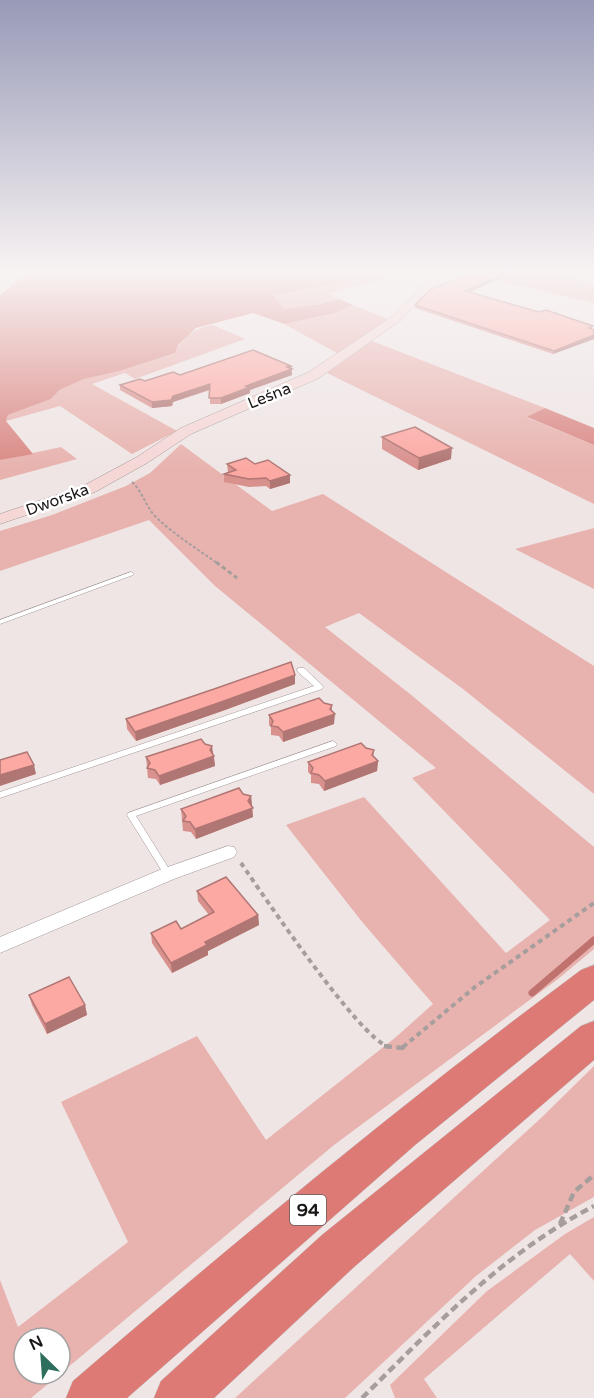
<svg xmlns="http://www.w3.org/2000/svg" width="594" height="1398" font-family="'Varela Round',sans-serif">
<rect width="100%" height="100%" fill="#efe5e5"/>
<!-- green -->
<path fill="#e8b3af" d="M394 273 403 274 329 294 340 299 321 304 284 309 272 295Z
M463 273H559L594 285V303Z
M353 305 388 319 339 354 284 324 335 313Z
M213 325 245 339 135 379 125 373 92 384 177 431 132 454 60 406 6 421 8 415 51 399 58 390 84 379 120 371 175 353C184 335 195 328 213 325Z
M372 341 545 408 528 418 594 445V504L327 373Z
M181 444 272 511 323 494 594 666V794L463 689 359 613 325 627 410 694 594 847V949L558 979 334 1145 60 1374V1338H24V1374H60L31 1398H0V1280L18 1327 128 1242 61 1102 197 1036 266 1140 396 1037 433 1004 363 923 286 825 364 797 506 953 550 920 412 778 436 768 215 586 149 520 0 571V531L52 515 126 486 150 473Z
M61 447 77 459 0 480V460Z
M594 528V589L515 549Z
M594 1066V1197L535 1230 476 1276 345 1398H235L541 1118Z
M594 1217V1281L570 1254 424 1379 437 1398H395L390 1385 487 1291 565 1234Z"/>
<!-- forest -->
<path fill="#da8985" d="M35 273H394L273 295 284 309 321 304 340 299 353 305 335 313 284 324 253 313 196 328 179 344 175 353 120 371 84 379 59 390 51 399 8 415 6 421 33 454 0 460V295L18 280Z
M545 408 594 428V445L527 417Z"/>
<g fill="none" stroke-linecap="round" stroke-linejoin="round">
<!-- stream -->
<path stroke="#c0726e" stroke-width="7" d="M532 993 594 940"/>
<!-- lane casing -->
<g stroke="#a09897" stroke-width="1">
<path id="lane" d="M131 572 134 574 133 575 0 624V620Z
M298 668H304L322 685 323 687 322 689 0 798V792L314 686 298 672 297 670Z
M333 741 337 744 336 746 136 816 171 872 173 874 171 876 168 877 165 876 127 815 128 813Z"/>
</g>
<!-- street casing -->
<g stroke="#a09897" stroke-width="1">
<path id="street" d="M228 846 234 847 237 852 234 857 174 879 0 953V937L162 869Z"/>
</g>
<!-- secondary casing -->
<g stroke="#a09897" stroke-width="1">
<path id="secondary" d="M435 273H446L401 320 319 378 191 434 147 463 95 492 0 524V514L83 486 137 457 181 428 309 372 393 316Z"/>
</g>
<!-- highway casing -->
<g stroke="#c3c3c2" stroke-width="1">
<path id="highway" d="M594 965V1000L415 1145 127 1398H66L73 1381C238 1239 406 1100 581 970Z
M594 1021V1060L354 1267 214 1398H154L161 1381 322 1235 581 1026Z"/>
</g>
<!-- path-far3 -->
<path stroke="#a59e9d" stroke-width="2" stroke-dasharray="3 2" stroke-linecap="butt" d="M132 482C143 492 145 506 156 517 174 535 198 549 218 564"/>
<!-- path-far2 -->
<path stroke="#a59e9d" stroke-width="3" stroke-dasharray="4.5 3" stroke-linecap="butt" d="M216 562 237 578"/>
<!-- path-far1 -->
<path stroke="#a59e9d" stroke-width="4" stroke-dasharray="5 4" stroke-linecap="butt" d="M241 863C263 895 360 1039 389 1047
M403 1047 475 987 594 903"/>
<!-- path -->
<path stroke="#a59e9d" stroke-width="4.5" stroke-dasharray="8 4.5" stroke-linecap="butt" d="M384 1046 402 1048 405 1046
M560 1224 574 1192 594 1175
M362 1398C435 1326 502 1254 594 1206"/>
<!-- lane -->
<use href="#lane" fill="#fff" fill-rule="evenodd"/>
<!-- street -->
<use href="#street" fill="#fff" fill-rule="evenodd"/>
<!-- secondary -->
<use href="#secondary" fill="#f5d7d6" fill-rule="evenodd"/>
<!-- highway -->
<use href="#highway" fill="#de7a76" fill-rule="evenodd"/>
</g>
<!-- wall -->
<path fill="#d9918d" d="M505 276 470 292 594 330V339L553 354 415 308V305Z
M291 366 292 375 250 390V393L221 404H210V390L173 402 172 406 152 408 120 390V385L145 381 180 375Z
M382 437 451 459 418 470 382 449Z
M227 464H255L290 483 270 489 266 486 249 487 224 482V474L228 472Z
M295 684 225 710 136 741 127 729 126 719Z
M324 703 332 705 331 711 334 724 283 742 279 736 271 735V727L269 725V715Z
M213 754 214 756 215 766 160 785 156 779 148 778 146 757Z
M374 757 378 761 377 771 324 791 319 784 311 783V775L308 772V762Z
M243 794 251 796 253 817 196 839 191 832 183 831 181 809Z
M197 891 258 915 259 925 208 951V955L172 973 152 943 151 933 181 929 209 915 198 901Z
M29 995 85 1005 87 1015 47 1034 32 1005Z"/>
<!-- shaded-wall -->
<path fill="#b07673" d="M506 273 505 276 465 294V291Z
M594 335V339L553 354 554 351Z
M291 366 292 375 250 390V393L221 404V398Z
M210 384 211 389 173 402 172 406 152 408V402Z
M452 448 451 459 418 470 419 458Z
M290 475V483L270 489V481Z
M295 675V684L225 710 136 741 135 732Z
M332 705 331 714H335L334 724 283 742V732L330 709Z
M212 746 215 766 160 785 159 776 210 750Z
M374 750 373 759 378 761 377 771 324 791 325 781 372 755Z
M34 765 36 774 0 786V775Z
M251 796 253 817 196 839 195 829 248 801Z
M258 915 259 925 208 951V955L172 973 171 963 205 942Z
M85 1005 87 1015 47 1034 45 1024Z"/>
<!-- building -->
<path fill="#fca9a4" stroke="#b07673" stroke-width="1.5" d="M472 273H505L465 291 539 312 546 310 593 326 589 328 594 330V335L554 351 415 305 431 289Z
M253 350 291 366 287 367 292 369 246 386 250 387 221 398H209L210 384 173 396 171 400 152 402 120 385 140 379 145 381 173 372 180 375Z
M415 427 452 448 419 458 382 437Z
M246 458 255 464 268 460 290 475 270 481 266 478 249 479 224 474 236 470 227 464Z
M291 662 295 675 224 701 135 732 126 719 217 688Z
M319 698 324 703 332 705 330 709 335 714 283 732 278 727 271 726 273 721 269 715Z
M201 739 205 744 212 746 210 750 214 756 159 776 155 770 147 768 150 763 146 757Z
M361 743 366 748 374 750 372 755 378 761 325 781 319 775 311 773 313 768 308 762Z
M27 752 34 765 0 775V760Z
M239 788 243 794 251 796 248 801 253 808 195 829 190 822 183 821 186 816 181 809Z
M226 877 258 915 205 942 207 945 171 963 151 933 176 921 181 929 214 912 197 891Z
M69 977 85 1005 45 1024 29 995Z"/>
<!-- sky -->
<linearGradient id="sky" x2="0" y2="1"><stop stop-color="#989ab7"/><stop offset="0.58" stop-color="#f8f3f3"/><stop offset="1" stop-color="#f8f3f3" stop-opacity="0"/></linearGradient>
<rect width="594" height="468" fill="url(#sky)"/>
<g text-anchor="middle" stroke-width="5" stroke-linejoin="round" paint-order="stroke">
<!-- far-street labels -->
<g font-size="16" fill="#1a1716" stroke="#fff">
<text transform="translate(269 395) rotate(-22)" y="6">Leśna</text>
<text transform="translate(57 499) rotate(-20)" y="6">Dworska</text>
</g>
<!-- shield labels -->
<rect fill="#fff" stroke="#5f5d5c" stroke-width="1.5" x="290" y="1195" width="36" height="30" rx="4.5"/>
<g font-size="18" font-weight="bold" fill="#1a1716">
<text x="308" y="1216">94</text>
</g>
</g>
<!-- north arrow -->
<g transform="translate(42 1356) rotate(335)"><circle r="28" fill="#ffffff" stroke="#a3a2a2" stroke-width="1.5"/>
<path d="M0-4.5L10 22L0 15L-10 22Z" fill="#2e6e5d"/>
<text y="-9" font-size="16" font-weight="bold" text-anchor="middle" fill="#1a1716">N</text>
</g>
</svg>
